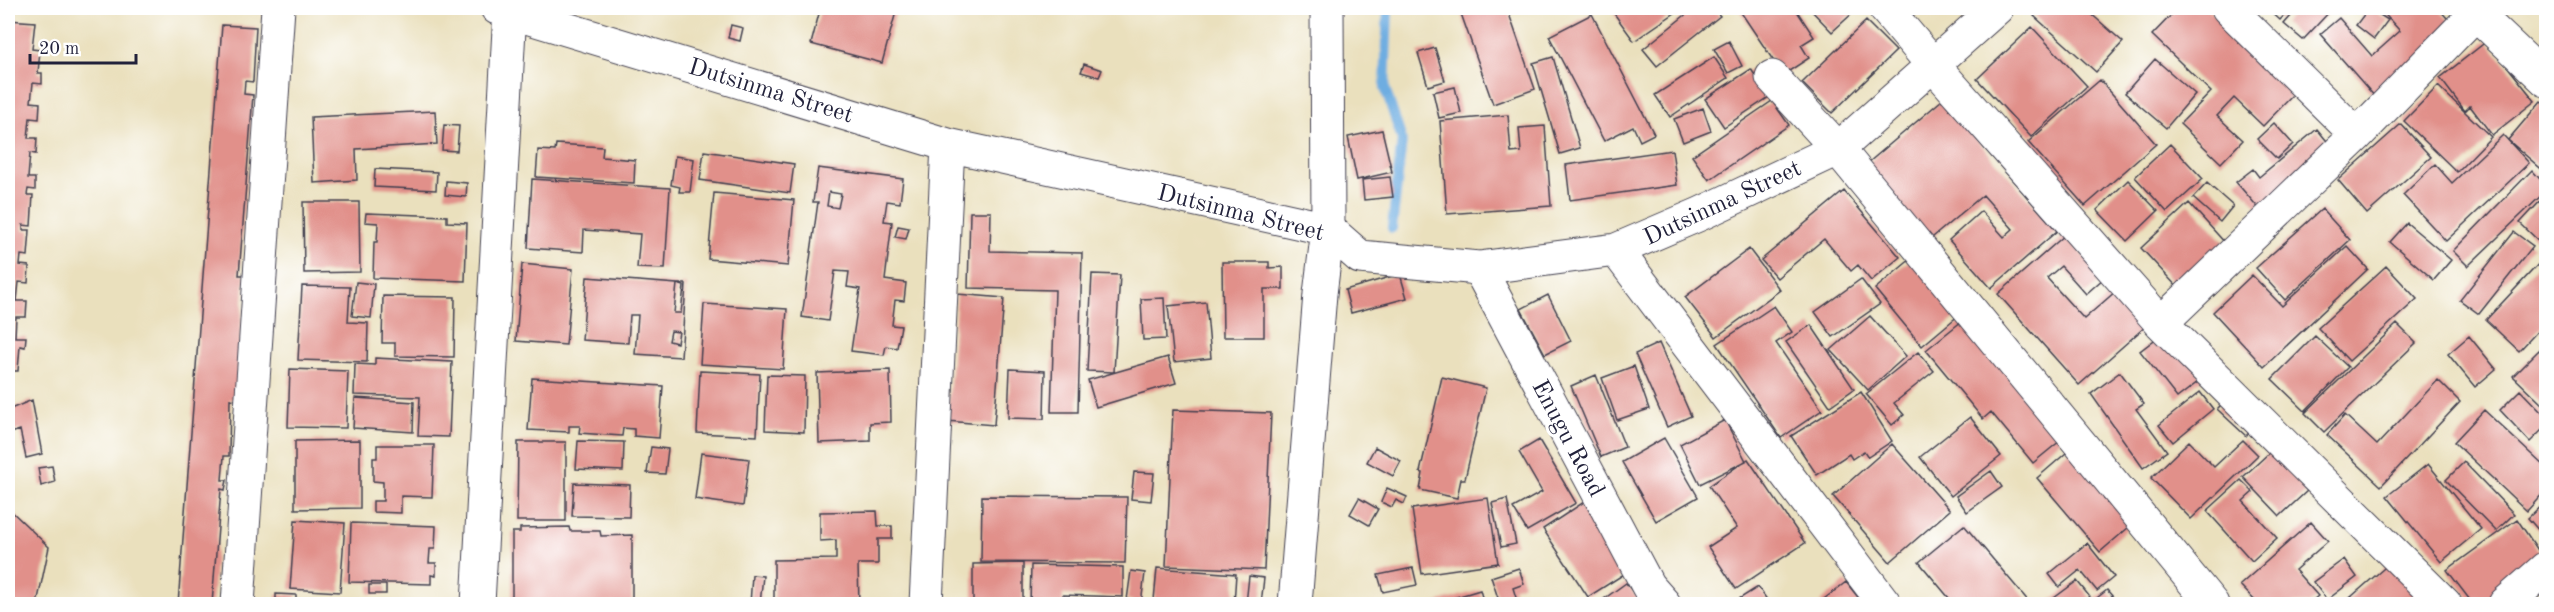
<svg xmlns="http://www.w3.org/2000/svg" width="2554" height="612" font-family="'Old Standard TT',serif">
<rect width="100%" height="100%" fill="#fff"/>
<filter id="ink" filterUnits="userSpaceOnUse"><feTurbulence type="fractalNoise" baseFrequency=".0167" numOctaves="2"/><feDisplacementMap in="SourceGraphic" scale="12" xChannelSelector="R" yChannelSelector="G"/><feConvolveMatrix kernelMatrix="1 2 1 2 8 2 1 2 1" color-interpolation-filters="sRGB"/></filter>
<filter id="wash" filterUnits="userSpaceOnUse"><feTurbulence type="fractalNoise" baseFrequency=".008" numOctaves="4" result="noise"/><feDisplacementMap in="SourceGraphic" scale="24" xChannelSelector="R" yChannelSelector="G"/><feGaussianBlur stdDeviation="1.35" result="paint"/><feColorMatrix in="noise" values="0 0 0 0 0 0 0 0 0 0 0 0 0 0 0 0 0 1.4 0 .05"/><feComposite in="paint" operator="in"/></filter>
<g filter="url(#wash)">
<rect width="100%" height="100%" fill="#eae0bd"/>
<g fill="none" stroke-linecap="round" stroke-linejoin="round">
<!-- stream -->
<path stroke="#6eade1" stroke-width="10" d="M1388 8 1385 88 1402 140 1392 228"/>
</g>
<g id="blocks">
<!-- building -->
<path fill="#e1908a" fill-rule="evenodd" d="M712 8H743V11L712 9Z
M830 8H897L882 63 811 44 820 10 829 12Z
M1459 8H1507L1535 89 1493 104Z
M1610 8H1682L1634 41Z
M1694 8H1713L1720 16 1657 66 1643 49Z
M1738 8H1795L1814 37 1801 45 1809 58 1783 75Z
M1809 8H1854L1856 10 1832 32Z
M1895 8H1923L1905 21Z
M2042 8H2091L2088 11 2123 42 2096 72 2034 16Z
M2178 8H2208L2296 92 2263 126 2234 98 2217 116 2243 140 2221 163 2180 124 2211 92 2152 35Z
M2267 8H2291L2280 20Z
M2298 8H2333L2303 40 2284 24Z
M2369 8 2388 20 2374 39 2356 25Z
M2379 8H2438L2456 28 2376 98 2320 34 2339 18 2372 56 2400 31Z
M1592 14 1654 134 1640 141 1633 126 1604 141 1549 36Z
M8 20 35 22 32 49 40 50 38 73H42V84L33 83 31 102 40 103 39 119 30 118 28 138H37L36 154 30 153 28 178H35V190L28 189 27 195H33L31 226 23 225V230H30L28 256 21 255 20 265 29 266 28 283 19 282 17 301H27L26 317H16L15 337H26L25 347 20 346 18 371H10L9 376Z
M1866 21 1896 51 1832 113 1802 83Z
M222 25 256 27 253 82 245 81 244 94 253 95 239 275H245L236 400 230 399 229 456H224L222 480H227L225 490 221 489 212 604H178Z
M731 25 743 28 740 41 728 38Z
M2032 27 2087 86 2031 137 1977 79Z
M1729 41 1742 66 1728 73 1714 49Z
M2487 41 2535 101 2492 135 2470 106 2465 111 2440 78Z
M1435 48 1445 81 1428 86 1418 53Z
M1553 57 1580 148 1560 154 1533 63Z
M1714 57 1728 78 1670 117 1655 95Z
M2155 59 2195 94 2166 128 2125 93Z
M1084 64 1102 70 1099 77 1081 72Z
M1751 69 1769 97 1724 127 1705 99Z
M2100 80 2156 144 2085 206 2028 142Z
M2438 86 2491 137 2457 172 2404 121Z
M1455 87 1461 113 1439 118 1433 92Z
M1942 100 2057 231 1991 288 1949 240 1981 211 2004 237 2013 229 1983 195 1927 242 1862 168Z
M1772 101 1789 125 1709 180 1692 156Z
M2541 101 2546 105V173L2508 140Z
M1703 108 1711 131 1683 142 1674 119Z
M435 111 437 144 356 149 357 180 314 183 311 117Z
M1508 115 1511 153 1521 152 1519 128 1545 126 1551 206 1447 214 1440 121Z
M2274 123 2293 144 2277 159 2257 139Z
M2401 124 2431 157 2367 214 2338 180Z
M444 125 459 126 457 151 442 150Z
M2317 129 2335 151 2262 212 2236 182 2253 169 2259 177Z
M1382 130 1392 172 1357 180 1348 137Z
M2503 135 2529 163 2446 241 2403 195 2435 164 2452 183Z
M556 144 603 147 602 157 635 160 634 183 536 177 538 150 555 151Z
M2170 144 2203 179 2167 212 2135 177Z
M1672 150 1677 185 1570 200 1566 165Z
M704 151 794 164 790 193 700 180Z
M675 156 694 159 690 192H679L680 187 671 185Z
M818 168 903 179 900 203 887 201 884 221 892 222 885 280 906 283 904 301 895 300 892 325 901 326 897 348 886 346 884 355 851 351 860 289 847 287 849 272 835 271 828 321 802 317 818 202H813ZM829 192 841 194 838 208 827 206Z
M375 169 437 172 436 190 374 187Z
M2532 170 2546 186V191L2468 266 2453 251Z
M1390 177 1393 197 1364 200 1362 180Z
M532 179 670 188 665 269 637 268 640 234 584 230 583 252 528 248Z
M2128 180 2158 211 2127 241 2097 210Z
M446 181 467 183 466 197 445 195Z
M2207 183 2233 206 2220 222 2193 198Z
M1844 191 1900 257 1871 281 1858 265 1851 271 1824 239 1777 278 1761 260Z
M714 193 794 200 788 266 708 259Z
M2546 195V248L2520 223Z
M303 202H359L360 272 304 273Z
M2189 203 2227 245 2179 289 2141 248Z
M2322 209 2350 240 2285 300 2256 268Z
M970 212H991L990 251 1082 253 1078 412H1051L1055 290 968 288Z
M366 213 447 216V222L467 223 465 281 373 278 374 242H377L378 223 365 222Z
M2407 223 2451 260 2434 280 2390 242Z
M898 226 909 228 906 239 895 237Z
M2514 232 2533 246 2479 314 2460 300Z
M2065 235 2104 278 2086 294 2061 266 2047 278 2084 319 2124 284 2155 318 2079 385 1998 294Z
M2347 246 2368 269 2264 367 2213 312 2252 275 2282 306Z
M1749 249 1780 290 1716 337 1685 297Z
M2546 256V322L2519 351 2486 320Z
M1912 258 1959 315 1922 346 1875 289Z
M1222 262H1269V268L1283 267V289H1264V337H1223Z
M522 264 573 269 566 345 516 341Z
M2386 266 2417 299 2349 361 2318 328Z
M1092 274 1120 275 1114 372 1087 371Z
M1400 274 1407 298 1351 313 1345 290Z
M587 277 677 284 674 313H681L684 286 677 284H686L681 357 635 354 638 315H630L628 343 582 340ZM671 331 679 332 677 343 669 341Z
M1861 279 1880 304 1833 337 1815 312Z
M356 282 374 284 371 318 352 316Z
M302 286 350 287 348 322 368 323 367 362 298 360Z
M957 294 1004 298 994 425 947 421Z
M1548 295 1571 341 1545 354 1521 309Z
M383 296 455 297 454 357 395 356V343H382Z
M1164 298 1166 339 1143 340 1141 299Z
M1206 302 1211 358 1174 362 1168 306Z
M704 304 787 309 783 369 700 364Z
M1774 306 1792 332 1776 343 1822 410 1781 438 1717 344Z
M1870 316 1906 356 1868 390 1831 350Z
M1967 317 2066 436 2033 463 1991 412 1983 419 1926 350Z
M2397 324 2416 343 2324 432 2305 413Z
M1811 325 1854 389 1830 406 1786 342Z
M2166 331 2203 378 2177 398 2140 351Z
M2315 336 2348 367 2305 411 2272 379Z
M2469 336 2496 369 2475 387 2448 354Z
M1659 343 1691 416 1667 427 1635 354Z
M2539 350 2546 357V408L2513 376Z
M1918 352 1934 371 1894 403 1904 415 1892 425 1866 394Z
M1168 357 1176 383 1096 407 1088 380Z
M375 358 452 362 449 437 418 436 420 397 354 395 355 364 375 365Z
M1634 366 1649 409 1617 420 1602 378Z
M290 369 348 371 346 428 288 427Z
M1010 369 1045 371 1044 419 1008 418Z
M890 370 891 422 870 423V441L819 443 817 373Z
M700 371 760 374 757 436 697 433Z
M2120 372 2144 404 2136 409 2167 451 2143 468 2091 394Z
M767 375 805 376 804 432 765 430Z
M1596 375 1625 447 1601 457 1571 386Z
M1442 377 1486 388 1465 479H1461L1457 498 1420 490 1423 473 1420 472Z
M532 378 663 386 659 438 634 436V429L623 428 622 436 579 433 580 426H569V432L528 430Z
M2438 380 2460 402 2381 486 2327 435 2345 415 2377 445Z
M2520 390 2546 417V426L2530 442 2500 410Z
M1861 392 1892 441 1868 457 1864 451 1852 459 1849 454 1817 475 1791 436Z
M2200 392 2213 409 2173 442 2159 425Z
M355 398 414 402 413 432 353 428Z
M2227 399 2255 426 2246 436 2217 409Z
M32 400 42 454 26 458 20 430 11 433 8 410Z
M1173 410 1271 413 1264 570 1166 566Z
M2484 410 2546 468V490L2527 511 2454 442Z
M1970 417 2001 456 1951 496 1920 457Z
M1725 420 1746 461 1700 484 1680 444Z
M1664 438 1698 497 1656 521 1622 462Z
M360 440V508L295 509V441Z
M1539 440 1576 503 1527 531 1513 508 1542 492 1519 452Z
M2243 440 2258 455 2191 519 2151 478 2189 441 2214 467Z
M578 441 624 442 623 471 576 469Z
M518 442H566V521H517Z
M1892 444 1950 510 1890 562 1833 496Z
M377 445H434L432 497 401 496V513L373 512V501H383V482L373 481V458H377Z
M651 447 668 449 665 474 647 473Z
M1375 447 1401 461 1393 476 1367 462Z
M2073 447 2136 521 2100 552 2037 478Z
M2270 452 2307 491 2280 516 2243 477Z
M701 453 749 459 743 506 695 499Z
M1748 459 1805 543 1736 589 1708 547 1737 528 1709 486Z
M2464 462 2514 514 2496 531 2446 480Z
M2428 464 2481 529 2441 562 2387 496Z
M52 466 55 482 41 486 38 468Z
M1991 471 2002 487 1967 512 1956 496Z
M1134 472 1154 473 1151 501 1131 499Z
M2241 480 2253 492 2243 501 2277 538 2252 561 2207 511Z
M574 483 630 485 629 517 572 516Z
M1387 488 1407 497 1404 504 1396 500 1392 507 1381 502Z
M982 496 1127 497 1125 563 981 562Z
M1359 498 1378 509 1369 525 1350 514Z
M1488 498 1498 563 1422 574 1412 509Z
M1507 499 1516 544 1501 547 1492 503Z
M2546 501V539L2528 518Z
M1584 502 1629 571 1588 597 1543 529Z
M8 508 49 547 37 604H8Z
M877 511 878 526H892V539H878V564H858L859 604H774V560L836 559V540L820 541V512Z
M2517 519 2546 562 2486 604H2473L2447 570Z
M295 520 345 523 340 592 290 589Z
M2311 522 2328 541 2295 570 2318 596 2308 604H2258L2240 585Z
M351 523 436 526 435 549H430L429 563H436V576L431 575V584L349 582Z
M1964 525 2030 603 1954 604 1919 562Z
M569 527 570 531H600L601 536 632 535V603L512 604V532H520V528Z
M2087 543 2114 577 2097 591 2080 570 2059 587 2049 574Z
M2344 559 2357 577 2327 600 2313 582Z
M2391 562 2429 604H2343Z
M1023 563V604H973V564Z
M1031 565 1123 567V597L1063 595V604H1030Z
M1157 568 1236 574 1234 604 1154 600Z
M1413 568 1417 585 1383 592 1378 575Z
M1519 568 1524 584 1513 588 1518 604H1500L1491 577Z
M1131 571 1145 573 1141 604H1132L1133 601 1127 600Z
M752 575 763 576 760 604H750Z
M1249 576 1264 578 1261 604H1246Z
M2077 581 2093 601 2107 590 2119 604H2046Z
M1846 582 1861 601 1857 604H1822L1820 602Z
M1626 583 1642 604H1597Z
M369 585H386V594H369Z
M1758 587 1770 604H1731Z
M1480 590 1484 604H1433Z
M276 594 296 595V604H276Z"/>
</g>
</g>
<g filter="url(#ink)">
<use href="#blocks" fill-opacity="0" stroke="#403e4e" stroke-width="1.5"/>
<g fill="none" stroke-linecap="round" stroke-linejoin="round">
<!-- minor casing -->
<g stroke="#403e4e" stroke-width="35">
<path id="minor" d="M497 8 948 145 1328 229 1360 257 1479 268 1616 250 1700 214 1838 149 1997 8
M1885 8 1933 65 2161 323 2445 604
M2228 8 2357 135 2476 13
M2470 8 2546 80
M1772 77 1838 149 2212 604
M1616 250 1885 604
M1479 268 1648 586 1664 604
M2161 323 2357 135
M238 604 278 8
M478 604 510 10
M926 604 948 145
M1295 604 1320 294 1328 229 1327 8
M2505 604 2546 568"/>
</g>
<!-- minor -->
<use href="#minor" stroke="#fff" stroke-width="33"/>
</g>
</g>
<g text-anchor="middle" stroke-width="6" stroke-linejoin="round" paint-order="stroke">
<!-- street labels -->
<g font-size="24" fill="#22223b" stroke="#fff">
<text transform="translate(771 90) rotate(17)" y="8">Dutsinma Street</text>
<text transform="translate(1722 202) rotate(-25)" y="8">Dutsinma Street</text>
<text transform="translate(1241 212) rotate(14)" y="8">Dutsinma Street</text>
<text transform="translate(1569 438) rotate(62)" y="8">Enugu Road</text>
</g>
</g>
<!-- margin -->
<rect width="2554" height="612" fill="none" stroke="#fff" stroke-width="30"/>
<!-- scale -->
<path d="M30 54v9h106v-9" fill="none" stroke="#22223b" stroke-width="3"/>
<text x="39" y="54" font-size="18" fill="#22223b" stroke="#ffffff" stroke-width="4.5" paint-order="stroke">20 m</text>
</svg>
